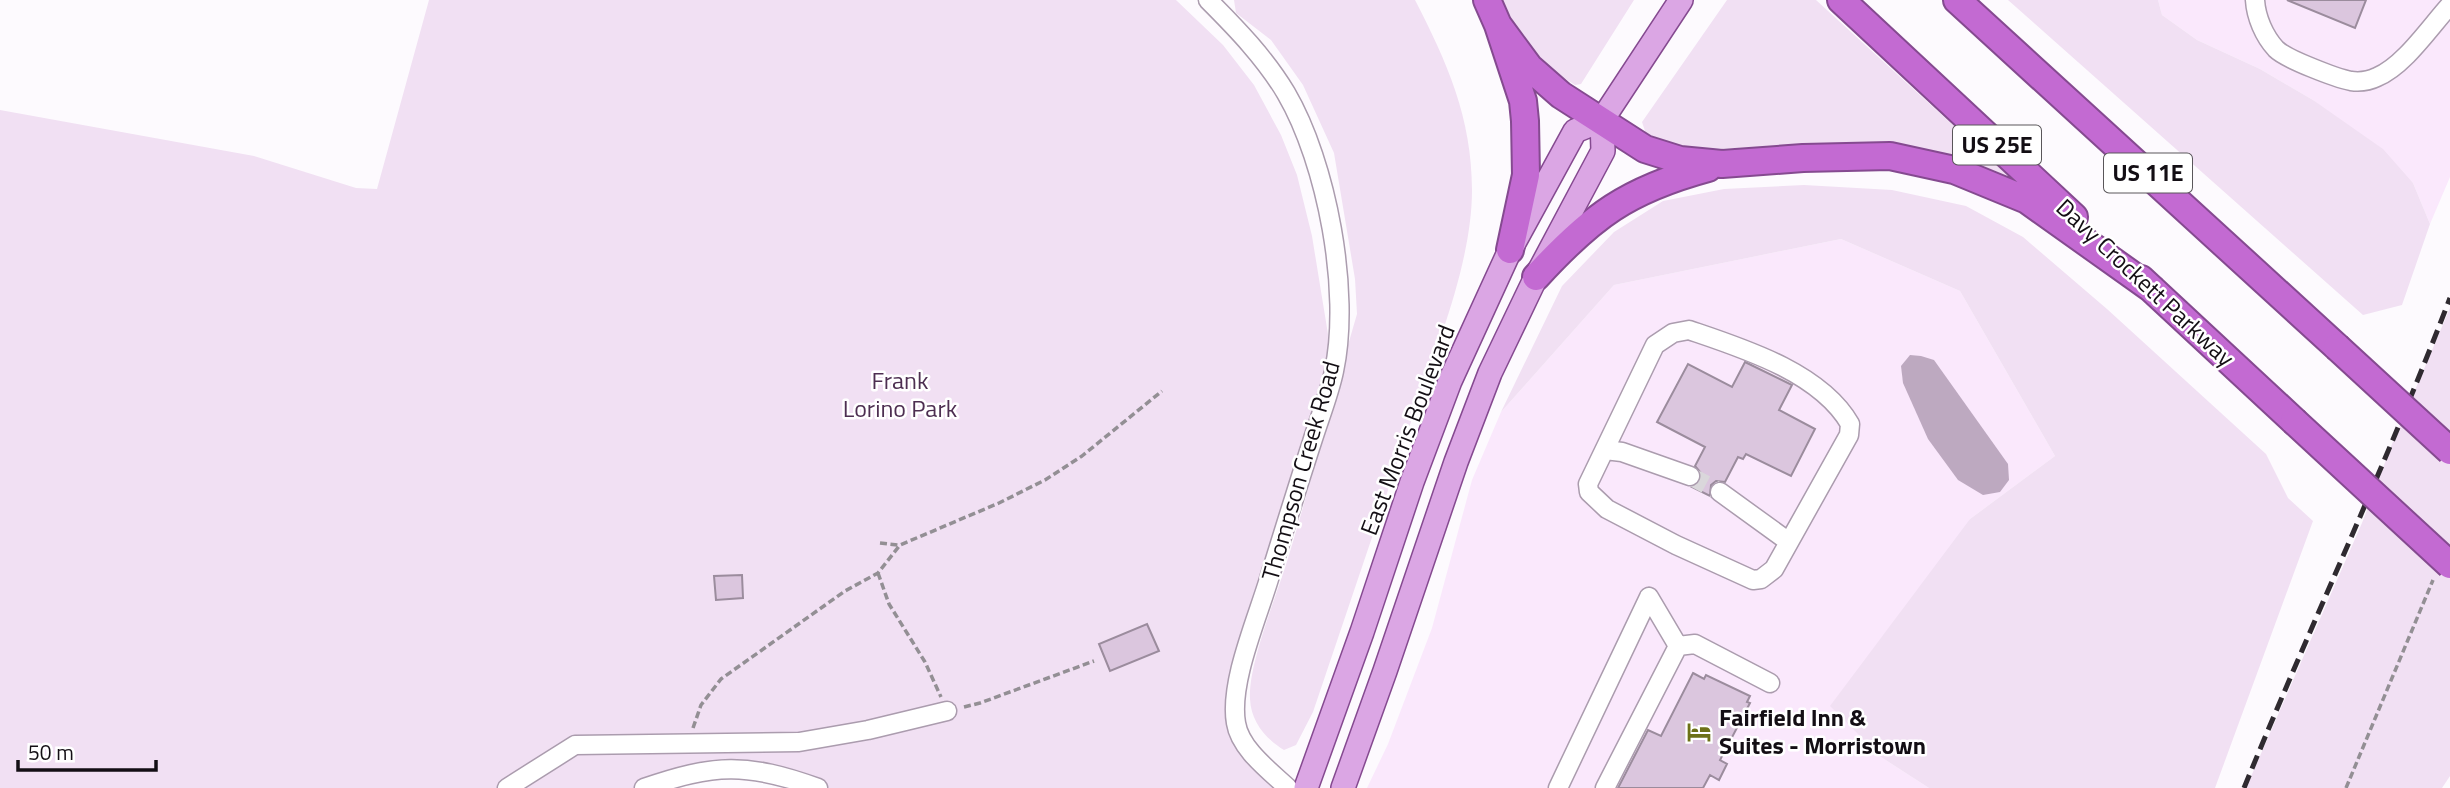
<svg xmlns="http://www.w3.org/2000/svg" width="2450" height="788" font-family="'Titillium Web',sans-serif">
<rect width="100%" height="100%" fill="#fdfafe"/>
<!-- built -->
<path fill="#fae8fc" d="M2158 0H2450V177L2430 224 2413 183 2313 100 2260 69 2197 40 2162 15Z
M1841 239 1960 291 2055 456 1970 519 1881 757 1929 788H1367L1388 744 1432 628 1472 480 1501 412 1614 285Z"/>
<!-- green -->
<path fill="#f1e0f3" d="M429 0H1176L1223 45 1254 85 1281 135 1297 175 1312 236 1334 371 1249 643 1236 727 1288 788H818L761 771 644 788H0V110L254 156 356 188 377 189Z
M1234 0H1415C1447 62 1472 118 1472 190 1472 261 1438 344 1415 410 1381 511 1347 611 1313 712L1296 745 1284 750C1266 739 1251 722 1250 699 1248 663 1278 593 1289 555 1313 476 1333 394 1357 314L1355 279 1334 153 1303 85 1271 40 1236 13Z
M1503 0H1634L1581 84 1575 85C1541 64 1518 37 1503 0Z
M1727 0H1816L2013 180 1874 144 1673 150 1646 134 1642 122Z
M2008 0H2158L2162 15 2197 40 2260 69 2313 100 2383 149 2413 183 2430 224 2402 305 2363 315Z
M1804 185 1892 190 1966 206 2023 237 2107 309 2266 454 2288 498 2313 521 2215 788H1929L1881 757 1830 706 1970 519 2055 456 1960 291 1841 239 1614 285 1501 412 1562 286 1614 232 1663 201 1724 189Z
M2450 308V776L2442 788H2246L2362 523 2392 444Z"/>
<!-- water -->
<path fill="#bda9c0" d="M1910 355 1921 356 1934 360 2008 464 2009 480 2000 492 1983 495 1958 480 1928 439 1903 383 1901 366Z"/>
<!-- building -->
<path fill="#dbc6de" stroke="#9b8c9d" stroke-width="2" d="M2287 0H2366L2355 28Z
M1745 362 1792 385 1779 410 1815 429 1791 476 1746 454 1743 459 1738 457 1725 482 1716 481 1711 485 1710 496 1692 487 1698 484 1701 479V473L1695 466 1705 447 1657 422 1688 364 1732 387Z
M742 575 743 598 716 600 714 576Z
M1147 624 1159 651 1110 671 1099 644Z
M1693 673 1704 679 1706 675 1750 696 1747 702 1750 703 1720 760 1727 764 1719 780 1710 775 1703 788H1618L1648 730 1661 736Z"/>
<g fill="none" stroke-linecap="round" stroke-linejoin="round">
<!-- minor-tunnel -->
<path stroke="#dad7db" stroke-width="18" stroke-dasharray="18 9" stroke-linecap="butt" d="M1690 476 1720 492"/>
<!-- minor casing -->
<g stroke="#ab9cae" stroke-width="21">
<path id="minor" d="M1208 0C1237 29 1265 58 1286 93 1327 163 1351 292 1334 371 1329 395 1319 419 1312 442 1297 488 1283 534 1269 579 1257 619 1229 683 1236 723 1240 749 1270 771 1288 788
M2255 0C2256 17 2264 36 2276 49 2286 59 2336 78 2351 81 2359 82 2369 81 2377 77 2404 66 2430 27 2450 5
M1689 330C1742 348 1820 372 1850 424L1849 435 1774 569 1761 579 1753 580 1676 545 1607 509 1589 492 1588 484 1655 345 1673 333Z
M1605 450 1622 452 1690 476
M1720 492 1789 542
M1649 597 1678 646 1695 644 1770 683
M507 788 575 745 799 742 868 730 947 711
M644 788C714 764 746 762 818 788
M1558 788 1649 597
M1605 788 1678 646"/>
</g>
<!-- major casing -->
<g stroke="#854a90" stroke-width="26">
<path id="major" d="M1306 788 1362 632 1412 482 1450 381 1510 250 1575 131 1602 120
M1343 788 1385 671 1456 462 1490 373 1536 277 1603 151 1602 120 1681 0"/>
</g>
<!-- highway casing -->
<g stroke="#854a90" stroke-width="30">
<path id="highway" d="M1487 0 1498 25 1523 101 1525 121 1526 175 1510 250
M1841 0 2074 217
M1957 0 2337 347
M1498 25 1529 67 1561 95 1645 149 1680 160 1722 164 1803 158 1890 156 1954 170 2027 200 2152 289
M1536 277C1592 216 1627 190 1708 168
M2141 279 2294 421"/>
</g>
<!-- path -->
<path stroke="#938f94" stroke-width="3.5" stroke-dasharray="7 3.5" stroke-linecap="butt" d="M880 543 898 545
M878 573 889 604 925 662 941 697
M964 707 980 703 1094 661
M693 728 701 705 721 679 845 591 878 573 900 545 999 503 1045 480 1082 456 1162 391
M2346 788 2433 580"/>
<!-- minor -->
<use href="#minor" stroke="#fff" stroke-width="18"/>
<!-- major -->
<use href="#major" stroke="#dba6e4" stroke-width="23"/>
<!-- highway -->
<use href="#highway" stroke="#c36ad2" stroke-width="26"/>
<!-- rail -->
<path stroke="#2f2a30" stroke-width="5" stroke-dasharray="14 7" stroke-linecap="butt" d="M2244 788C2311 624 2387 463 2450 298"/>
<!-- highway-bridge casing -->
<g stroke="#854a90" stroke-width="30" stroke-linecap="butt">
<path id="highway-bridge" d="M2337 347 2450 451
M2294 421 2450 565"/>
</g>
<!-- highway-bridge -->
<use href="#highway-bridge" stroke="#c36ad2" stroke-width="26"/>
</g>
<!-- icons -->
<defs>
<g id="hotel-bare" transform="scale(1.89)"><path d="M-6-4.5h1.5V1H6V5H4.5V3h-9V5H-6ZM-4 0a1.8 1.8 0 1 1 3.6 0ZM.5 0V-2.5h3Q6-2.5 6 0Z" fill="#6d7117" stroke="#fff" stroke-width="2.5" paint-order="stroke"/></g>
</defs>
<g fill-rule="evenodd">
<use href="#hotel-bare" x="1699" y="732"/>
</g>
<g text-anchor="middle" stroke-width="5" stroke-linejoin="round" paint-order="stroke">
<!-- shield labels -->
<g fill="#fff" stroke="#5a565a" stroke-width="2">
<rect x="1953" y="125.5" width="88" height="39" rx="5"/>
<rect x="2104" y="153.5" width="88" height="39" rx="5"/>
</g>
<g font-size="23" font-weight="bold" fill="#130e14">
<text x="1997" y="153">US 25E</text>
<text x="2148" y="181">US 11E</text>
</g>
<!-- street labels -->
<g font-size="24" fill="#130e14" stroke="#fff">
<text transform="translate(2145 283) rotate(43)" y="8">Davy Crockett Parkway</text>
<text transform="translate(1408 430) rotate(-69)" y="8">East Morris Boulevard</text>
<text transform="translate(1301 471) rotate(-74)" y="8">Thompson Creek Road</text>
</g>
<!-- park labels -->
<g font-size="24" fill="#4d2e51" stroke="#fff">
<text x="900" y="389">Frank<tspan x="900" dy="28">Lorino Park</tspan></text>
</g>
<!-- poi labels -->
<g font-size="24" font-weight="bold" fill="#130e14" stroke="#fff" text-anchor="start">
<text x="1719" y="726">Fairfield Inn &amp;<tspan x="1719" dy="28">Suites - Morristown</tspan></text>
</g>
</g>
<!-- scale -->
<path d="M18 760v10h138v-10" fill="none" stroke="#130e14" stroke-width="3.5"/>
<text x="28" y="760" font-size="21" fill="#130e14" stroke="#ffffff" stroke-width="5" paint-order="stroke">50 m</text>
</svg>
